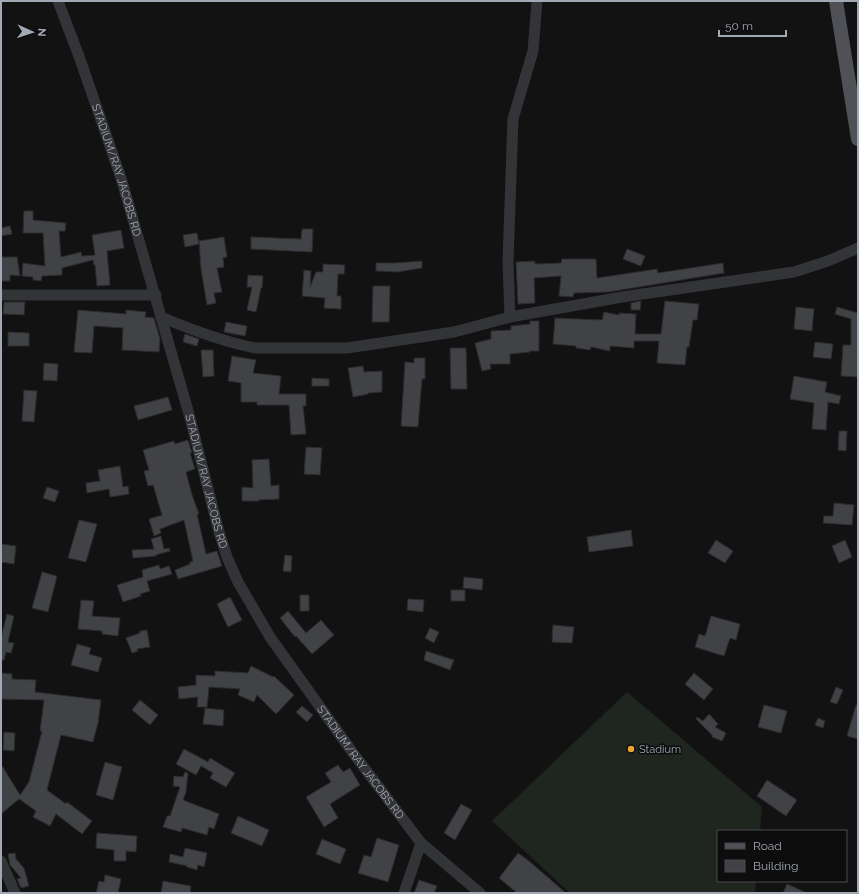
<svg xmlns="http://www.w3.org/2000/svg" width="859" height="894" font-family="Raleway,sans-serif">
<rect width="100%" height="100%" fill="#121213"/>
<!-- garden -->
<path fill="#1e261f" d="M627 692 762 807 760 831H718V881H756L755 893H570L492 821Z"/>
<!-- building -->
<path fill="#414246" stroke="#2c2c2f" d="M24 211H33V220L66 223 65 231H59L61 257 81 252 82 256 95 255 92 235 121 230 124 248 107 251 110 285 97 286 95 265H94L93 260 62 268V275L42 276 41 281 33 280V277L22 276 23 263 45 266 43 233H23Z
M10 226 12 234 1 236V228Z
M302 229H313L312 252 251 249V237L301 239Z
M197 233 199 244 185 247 183 235Z
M224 237 227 257 223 258 224 267 217 268 222 292 214 293 216 303 207 305 201 269 199 241Z
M627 249 645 256 641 266 623 259Z
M1 257H17L20 276 10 275V281H1Z
M562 259H596L597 278 657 269 658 273 723 263 724 273 608 292 574 293 573 297 559 296 561 276 534 278 535 303 518 304 516 262 535 261V264L561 263Z
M422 261V268L397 272 376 271V263H395Z
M323 264 345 265 344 274H338L337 296H341V309L324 308 325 298 302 296 304 270 311 271 310 287 316 272H323Z
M248 275 263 276 262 288H261L256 312 247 310 252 287H247Z
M373 286H390L389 322H372Z
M641 301 640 310H631V303Z
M665 301 699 304 697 320H693L689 347H687L685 365 657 363 659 341H634V348L610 346V351L591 347 590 350 576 348V346L553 344 555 318 602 320 604 312 619 315V313L636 314 635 334H661Z
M4 302H25L24 315 3 314Z
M796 307 814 309 812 331 794 329Z
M837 307 858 313V377L841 376 843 345H851V319L835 314Z
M78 310 126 314V310L146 312 145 317 154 318 160 339 159 352 122 350 123 328 94 326 92 353 74 352Z
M530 321H539V351H529L530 352 510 354V364H490L491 369 482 371 475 343 491 339V331L511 330V326L530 324Z
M226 322 247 326 245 336 224 332Z
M8 332 29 333V346H8Z
M185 334 199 339 197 346 183 342Z
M815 342 833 344 831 359 813 357Z
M450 348H466L467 389H451Z
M201 350H213L214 376 203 377Z
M232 356 256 360 253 373 281 376 279 394H306V406H303L306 434 291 435 289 405H257V402H241V383L228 381Z
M414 358H425V379H422L418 427 401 426 405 362 414 363Z
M44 363 58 364 57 381 43 380Z
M363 366 364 372 382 371V392L368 393V394L353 397 348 368Z
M794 376 827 382 825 392 841 396 839 404 828 402 826 430 812 429 814 403 790 399Z
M312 378 329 379V386H312Z
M24 390 37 391 34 422 22 421Z
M168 397 172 410 138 420 134 406Z
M839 431H847L846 451 838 450Z
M188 440 192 453H190L195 469 186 472 192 495 199 514H197L206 554 217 551 222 566 178 579 175 570 190 564V562L193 561 184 520 160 529 161 533 154 536 149 519 162 515 153 485 148 486 144 471 149 470 143 450 174 441 175 444Z
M306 447 322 448 320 475 304 474Z
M269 459 271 486 279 485V499L259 500V501H242V487L253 488 252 460Z
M120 466 123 487 128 486 129 494 110 497 109 489 87 493 86 483 100 481 98 470Z
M47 487 59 491 55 502 43 498Z
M834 503 854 505 852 525 823 523 824 516H833Z
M79 520 97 524 86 562 68 558Z
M631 530 633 546 589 552 587 537Z
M161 536 164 549 169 548 170 551 156 555V556L133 558 132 550 154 549 151 539Z
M716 540 733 551 725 563 708 553Z
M845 540 852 557 839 563 832 546Z
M1 544 16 546 14 564 1 562Z
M285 555 292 556 291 572 283 571Z
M159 565 160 569 169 566 172 574 147 581 150 591 140 594 141 596 123 602 117 585 143 577 142 570Z
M42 572 57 576 48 612 32 608Z
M464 577 483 579 482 590 463 588Z
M451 590H465V601H451Z
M300 595H309V611H300Z
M230 597 242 620 228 627 217 604Z
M408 599 424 600 423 612 407 610Z
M81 600 94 601 92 616 120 618 118 636 102 634V631L78 629Z
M288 611 306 633 321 620 334 635 312 654 296 636 295 637 280 618Z
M7 614 14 616 8 642 14 643 11 653 6 652 4 660H1V634H2Z
M711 616 740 624 736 640 730 638 724 656 695 647 699 634 705 636Z
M553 625 574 627 572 643 552 642Z
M430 628 439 632 434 643 425 638Z
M147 630 150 647 137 649 138 651 132 653 126 638 140 633V631Z
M77 644 91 648 89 654 102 658 98 672 71 665Z
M426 651 454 660 450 670 424 660Z
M251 666 273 677 274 676 294 695 276 714 257 695 254 702 238 695 240 689 209 687 207 707H197L198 697 179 699 178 687 196 685V675L215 676V671L248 673Z
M1 673 12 674V679L36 680 35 692 101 700 98 723 93 742 61 735 47 790 66 804 67 802 92 821 82 834 56 814 50 826 33 817 36 811 19 799 1 814V764L20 795 29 782 42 731H40L44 700 1 699Z
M694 673 713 689 704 700 685 684Z
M836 687 843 690 837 704 830 702Z
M140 700 158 715 150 725 132 710Z
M764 705 787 711 781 733 758 727Z
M856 705H858V739L847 736Z
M302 706 313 715 307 722 296 712Z
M205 708 224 710 223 726 203 724Z
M709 714 718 724 715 727 726 733 722 741 712 737V735L696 719 697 717 703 721Z
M818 718 825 721 823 728 815 725Z
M4 732 15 733 14 751 3 750Z
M184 749 208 762 210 758 235 773 226 787 210 778 213 773 201 766 196 775 176 764Z
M105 762 122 767 113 800 96 795Z
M338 765 343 772 350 768 360 785 330 804 338 818 324 827 306 797 331 782 325 773Z
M185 772 188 773 186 792 183 800 219 814 214 829 209 827 207 835 182 828 181 832 163 827 167 816H170L180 787 173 786 174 776 183 777Z
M767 780 797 800 786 816 757 796Z
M461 804 472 810 455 840 444 833Z
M238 816 269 830 262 846 231 833Z
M97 833 137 836 136 852 126 851V861H114V850L96 848Z
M377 838 399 845 388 882 358 873 364 855 371 857Z
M322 839 346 849 340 864 316 854Z
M185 848 207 853 204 867 198 865 197 870 187 867V866L169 862 170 854 183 857Z
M15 853 16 859 24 868 29 886 21 888 17 879 21 878 10 865 8 854Z
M518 853 529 861 566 893H517L499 878Z
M105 875 121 879 118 893H96L99 881 104 882Z
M419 880 437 886 434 893H414Z
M163 881 191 886 190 893H161Z
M787 884 807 893H783Z"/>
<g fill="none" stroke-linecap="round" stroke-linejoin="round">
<!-- minor -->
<g stroke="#333438" stroke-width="11">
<path id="s1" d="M58 1 80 59 121 178 189 414 219 532 227 557 238 582 270 637 353 753 421 843 480 893"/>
<path d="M1 295H156"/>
<path d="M161 317C192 330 223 342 256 348H347L454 332 510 317 622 297 794 272 828 261 858 248"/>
<path d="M510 317 508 262 513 119 533 51 537 1"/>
<path d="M1 861 15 893"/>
<path d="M404 893 421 843"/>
</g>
<!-- major -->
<path stroke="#4f5157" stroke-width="14" d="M836 1 858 139"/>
</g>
<!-- markers -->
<circle fill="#eea52f" stroke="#0d0d0e" stroke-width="1.5" cx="631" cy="749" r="4"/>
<g text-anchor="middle" stroke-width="3" stroke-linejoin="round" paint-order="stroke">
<!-- street labels -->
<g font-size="11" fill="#a3a9b4" stroke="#0d0d0e">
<text dy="4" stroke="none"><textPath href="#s1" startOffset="179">STADIUM/RAY JACOBS RD</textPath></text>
<text dy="4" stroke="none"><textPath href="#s1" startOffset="503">STADIUM/RAY JACOBS RD</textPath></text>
<text dy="4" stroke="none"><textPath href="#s1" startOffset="827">STADIUM/RAY JACOBS RD</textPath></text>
</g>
<!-- poi labels -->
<g font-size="11" fill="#a3a9b4" stroke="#0d0d0e" text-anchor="start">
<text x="639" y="753">Stadium</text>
</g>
</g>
<!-- border -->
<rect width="859" height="894" fill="none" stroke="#a3a9b4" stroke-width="4"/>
<!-- legend -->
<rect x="717" y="830" width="130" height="52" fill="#0d0d0e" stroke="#494b50"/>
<rect x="725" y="843" width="20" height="6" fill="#4f5157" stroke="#494b50"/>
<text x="753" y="850" font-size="12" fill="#a3a9b4">Road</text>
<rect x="725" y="860" width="20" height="12" fill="#414246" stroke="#494b50"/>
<text x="753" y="870" font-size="12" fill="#a3a9b4">Building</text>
<!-- north arrow -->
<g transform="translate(32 32) rotate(93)" stroke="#0d0d0e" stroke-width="3" paint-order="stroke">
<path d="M0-3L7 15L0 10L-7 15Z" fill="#a3a9b4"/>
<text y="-6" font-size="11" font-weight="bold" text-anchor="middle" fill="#a3a9b4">N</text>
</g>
<!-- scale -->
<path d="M719 30v6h67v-6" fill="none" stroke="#a3a9b4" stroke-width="2"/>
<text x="725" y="30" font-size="12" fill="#a3a9b4" stroke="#0d0d0e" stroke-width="3" paint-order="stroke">50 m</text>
</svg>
